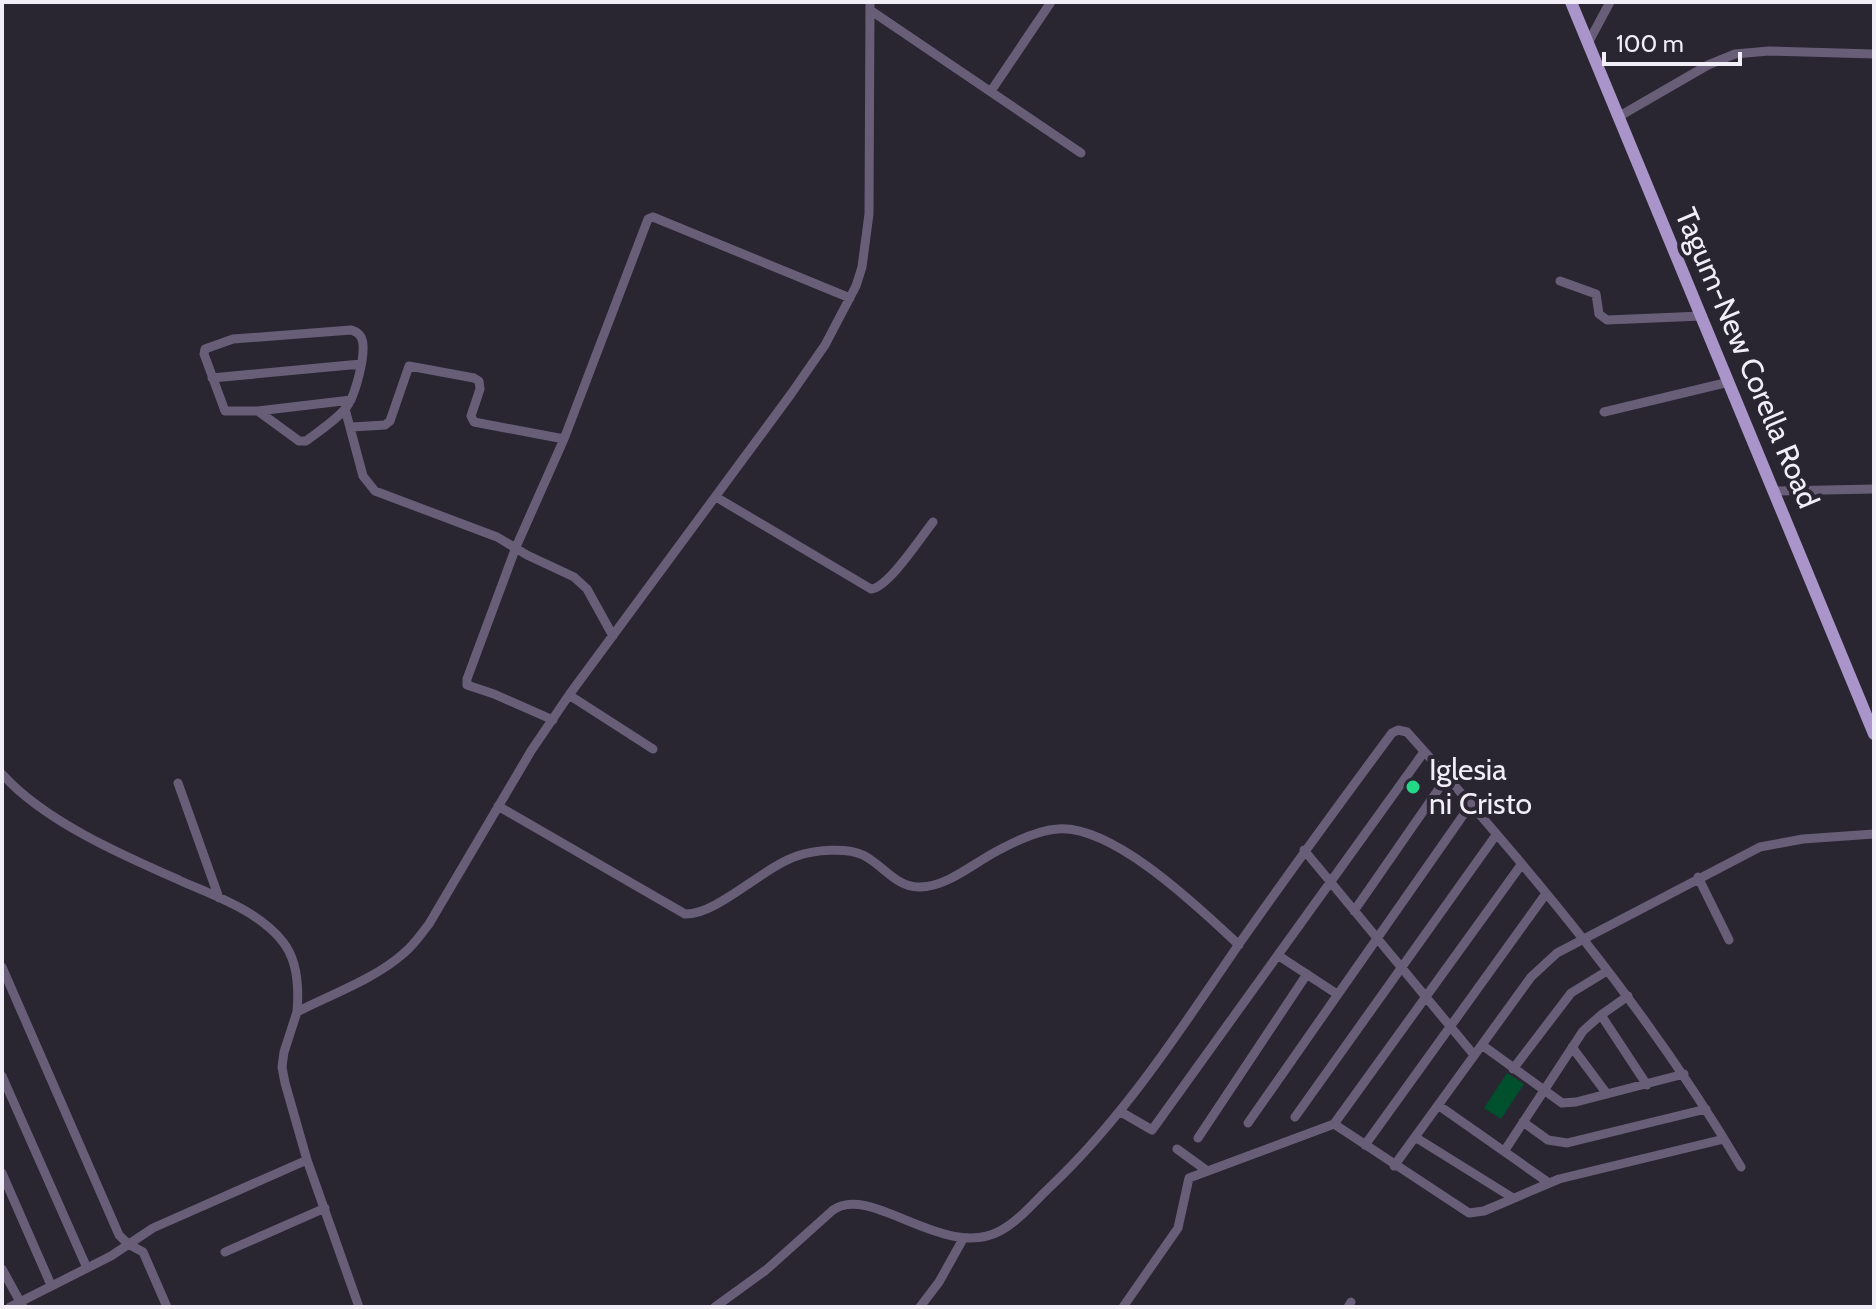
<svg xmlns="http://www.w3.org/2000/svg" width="1876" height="1309" font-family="Cabin,sans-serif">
<rect width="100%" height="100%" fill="#292531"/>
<!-- pitch -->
<path fill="#00502d" d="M1507 1073 1524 1084 1501 1119 1484 1108Z"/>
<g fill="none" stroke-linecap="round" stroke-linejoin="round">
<!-- minor -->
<path stroke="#685e78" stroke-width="9" d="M870 10 1081 153
M1588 43 1610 2
M991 91 1051 2
M1618 117 1708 65 1735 54 1769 51 1874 54
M1560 281 1596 294 1599 314 1607 320 1702 316
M212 378 361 364
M345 409 363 476 375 491 497 537 527 555 574 577 587 589 613 636
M258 411 299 441H306C319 431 335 421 345 409 355 398 368 350 361 337 358 332 356 332 351 330L233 339 205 349 204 354 225 411H258L351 400
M1604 412 1729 382
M352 427 385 425 390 421 409 366 474 378 479 381 480 389 471 416 474 422 564 439
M1774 491 1874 489
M716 497 871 589C888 588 921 537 933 522
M569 695 653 749
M553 720 494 694 467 685V679L516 547 564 439 648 219 653 217 850 298
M2 774C44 821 122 855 179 880 214 896 258 910 283 942 298 961 299 989 297 1012
M178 783 219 898
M498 806 685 914C717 915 763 867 797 856 814 850 846 847 863 855 882 864 896 888 920 887 948 887 976 861 1001 849 1018 840 1039 830 1058 829 1114 825 1199 908 1239 945
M1304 850 1474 1055
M1698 877 1729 940
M1354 911 1447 777
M1279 956 1337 994
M2 967 119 1235 128 1244 143 1252 167 1307
M1601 1015 1647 1085
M1482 1045 1562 1103 1576 1102 1684 1074
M1572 1047 1607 1094
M1513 1069 1571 993 1607 971
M2 1076 87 1268
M1438 1105 1549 1183
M1121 1112 1152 1130 1424 752
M1295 1117 1496 835
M1523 1122 1548 1140 1567 1143 1706 1109
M1248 1123 1471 804
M1334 1124 1469 1213 1484 1211 1559 1179 1724 1139
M1415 1137 1513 1198
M1198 1138 1307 974
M1365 1145 1545 895
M1177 1149 1206 1170
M1505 1150 1583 1031 1601 1015 1628 996
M1394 1166 1531 977 1557 953 1760 847 1803 839 1874 834
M2 1173 51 1285
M225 1252 325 1208
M2 1269 23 1307
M10 1307 111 1256 153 1228 307 1160
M359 1307 307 1160 285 1083 282 1067 284 1052 297 1012C332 994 375 979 404 953 414 945 421 934 429 924L531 751 569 695 791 394 825 345 856 286 862 267 869 214 870 2
M715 1307 766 1270 833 1210C871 1183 944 1261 1000 1231 1019 1221 1034 1202 1050 1187 1125 1116 1181 1029 1239 944 1289 873 1340 803 1392 733L1398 730 1407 732C1529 868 1648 1009 1741 1167
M920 1307 939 1282 963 1239
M1123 1307 1178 1228 1189 1178 1334 1124 1521 865
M1348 1307 1351 1302"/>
<!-- major -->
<path stroke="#a995ca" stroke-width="12" d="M1571 2 1874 734"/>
</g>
<!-- markers -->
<circle fill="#22d887" stroke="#292531" stroke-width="3" cx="1413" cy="787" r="8"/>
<g text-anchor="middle" stroke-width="8" stroke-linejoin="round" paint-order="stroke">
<!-- street labels -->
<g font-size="30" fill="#f1eef7" stroke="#292531">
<text transform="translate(1747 358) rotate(67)" y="10">Tagum-New Corella Road</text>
</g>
<!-- poi labels -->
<g font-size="30" fill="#f1eef7" stroke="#292531" text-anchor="start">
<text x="1429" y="780">Iglesia<tspan x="1429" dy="34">ni Cristo</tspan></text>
</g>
</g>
<!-- border -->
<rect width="1876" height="1309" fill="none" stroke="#f1eef7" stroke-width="8"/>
<!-- scale -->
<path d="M1604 52v12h136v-12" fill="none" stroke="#f1eef7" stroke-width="4"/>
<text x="1616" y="52" font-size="24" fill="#f1eef7" stroke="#292531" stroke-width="6" paint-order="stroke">100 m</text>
</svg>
